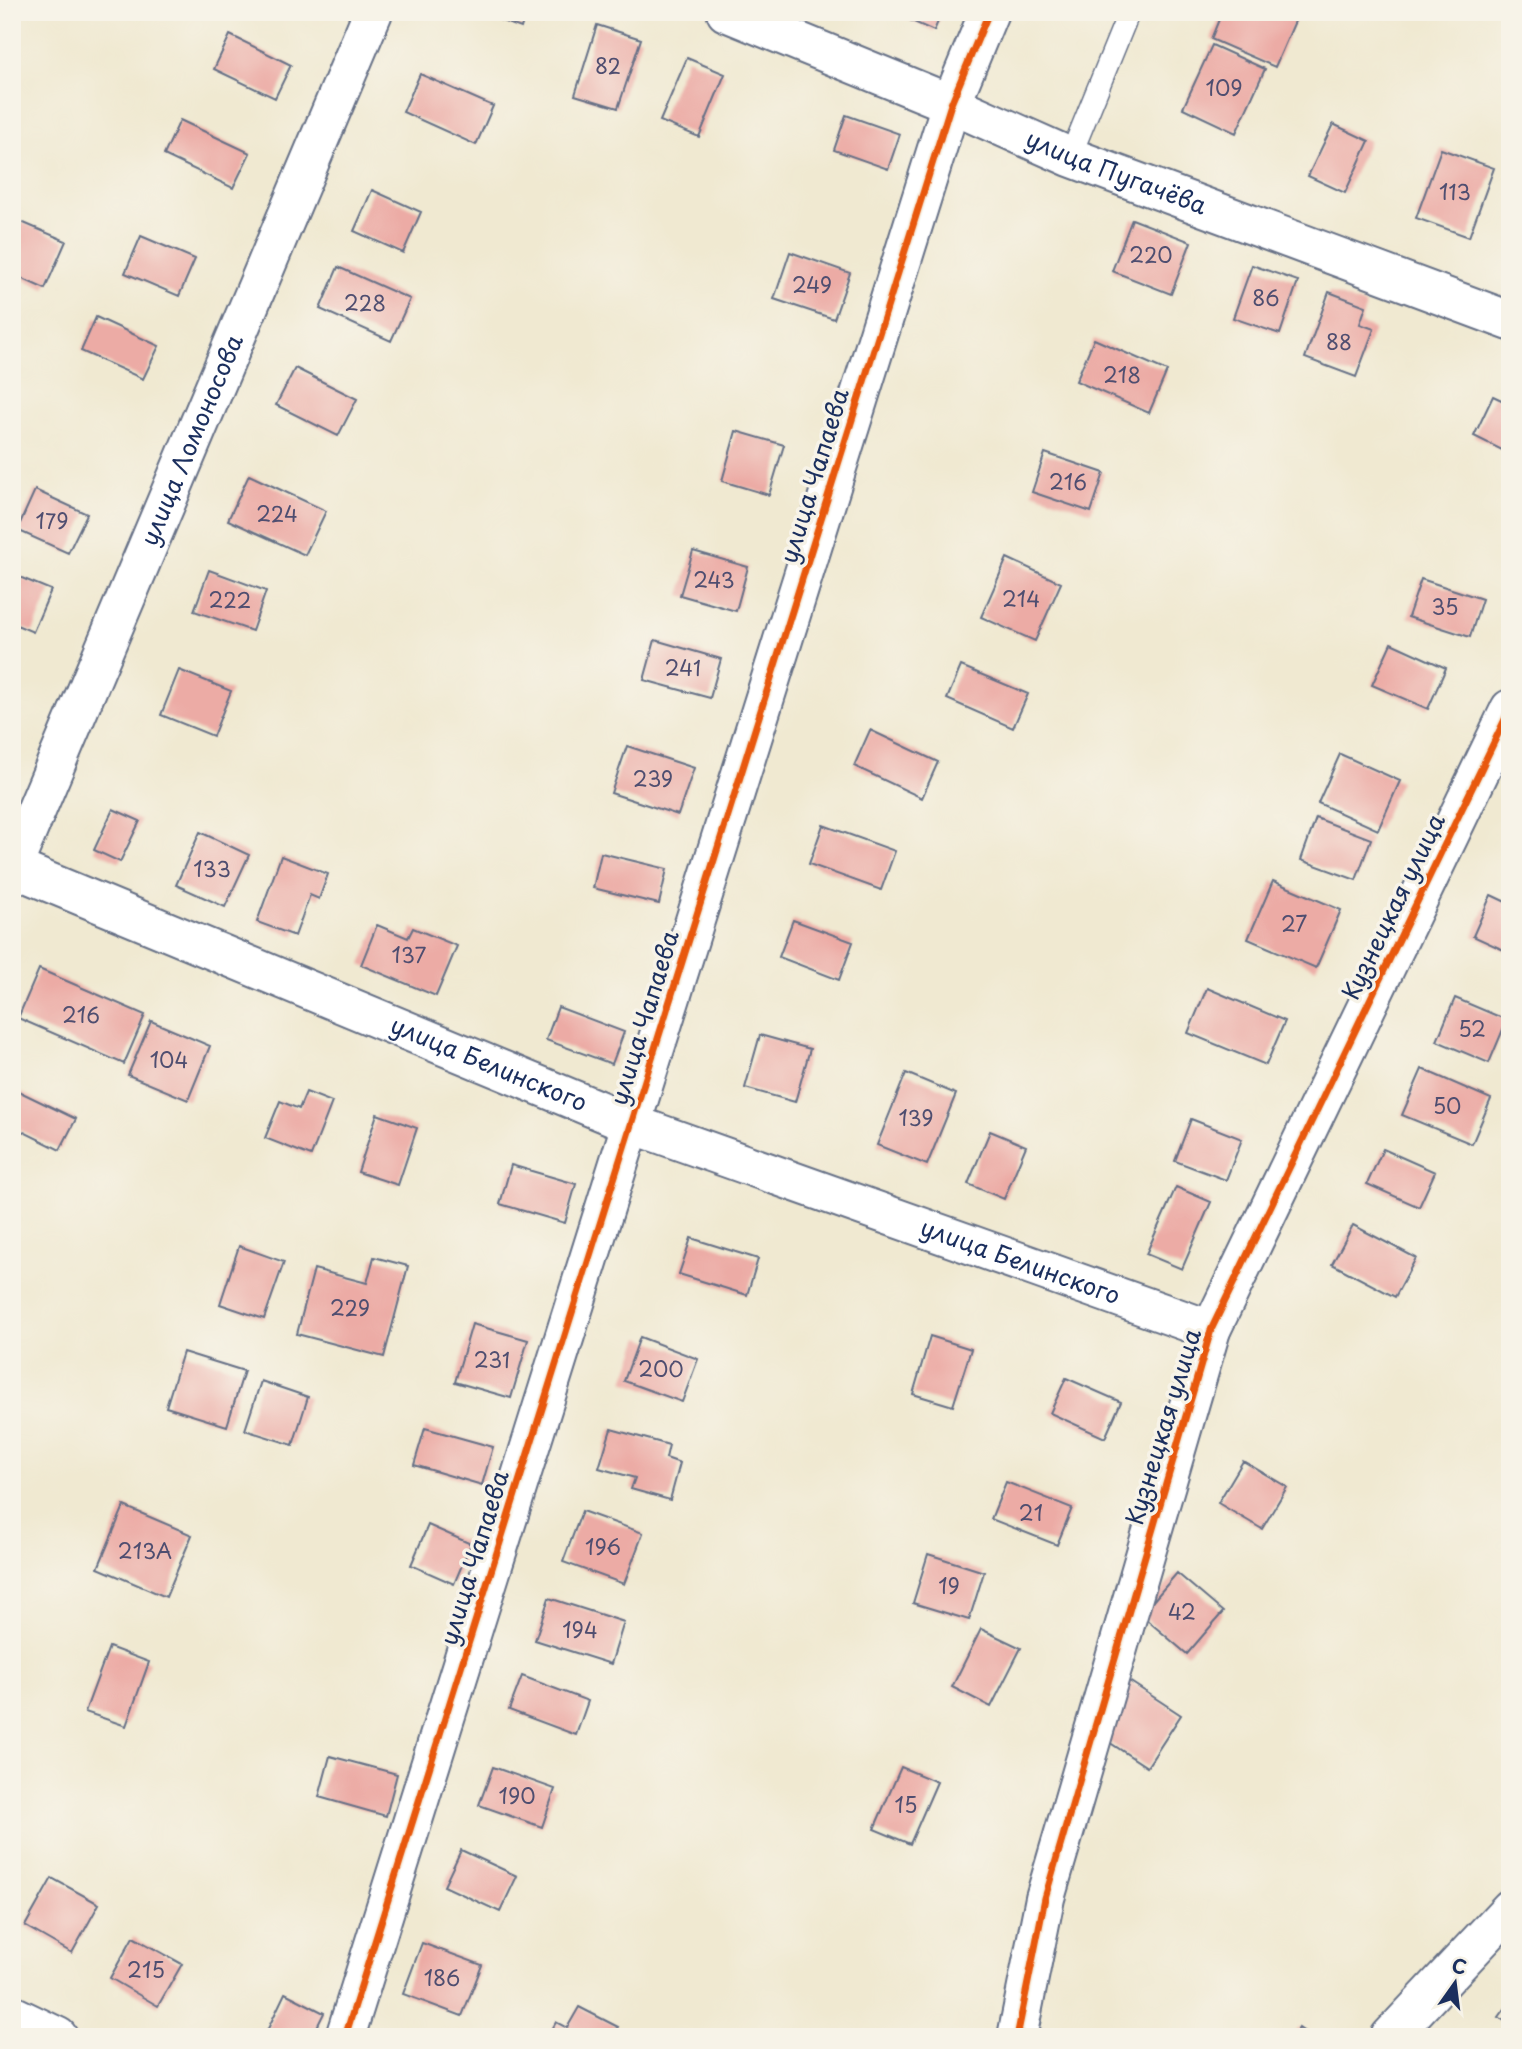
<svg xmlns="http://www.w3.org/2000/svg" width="1522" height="2049" font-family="'Playpen Sans',sans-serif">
<rect width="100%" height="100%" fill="#f7f3e8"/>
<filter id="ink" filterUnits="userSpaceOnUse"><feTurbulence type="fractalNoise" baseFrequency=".0143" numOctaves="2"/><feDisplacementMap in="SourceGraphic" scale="14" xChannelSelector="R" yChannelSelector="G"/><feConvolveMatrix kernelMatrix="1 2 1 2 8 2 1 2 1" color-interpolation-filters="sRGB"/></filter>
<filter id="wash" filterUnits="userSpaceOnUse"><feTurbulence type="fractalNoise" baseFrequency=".00686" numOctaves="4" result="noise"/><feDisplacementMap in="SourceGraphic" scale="28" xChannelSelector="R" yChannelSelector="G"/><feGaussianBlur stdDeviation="1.57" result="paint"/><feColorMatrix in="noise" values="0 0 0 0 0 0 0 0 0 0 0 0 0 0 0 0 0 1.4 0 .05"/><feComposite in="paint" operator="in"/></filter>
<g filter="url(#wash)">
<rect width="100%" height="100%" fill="#f0e9d1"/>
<g id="blocks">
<!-- building -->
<path fill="#ecaba5" d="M478 12H526L521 28Z
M899 12H942L934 31 898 15Z
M1222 12H1299L1275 67 1211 39Z
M597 25 641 39 618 108 575 95Z
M230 35 291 65 275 98 214 69Z
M1212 45 1265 69 1236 133 1183 108Z
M687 58 725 74 699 137 660 121Z
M420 74 493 106 476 145 403 112Z
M846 115 900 134 888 169 834 150Z
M180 120 250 153 233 188 164 155Z
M1333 124 1369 141 1345 193 1308 176Z
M1441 149 1494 168 1469 237 1416 218Z
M372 190 421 212 403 253 354 231Z
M12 218 66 241 45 289 12 274Z
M1132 219 1191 242 1171 294 1112 271Z
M141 236 195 259 179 296 125 273Z
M790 252 850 273 834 319 774 299Z
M1252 265 1298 281 1280 334 1233 318Z
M338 267 410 299 391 341 320 309Z
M1329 292 1366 306 1360 324 1374 329 1356 377 1305 358Z
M96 317 159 346 143 379 81 351Z
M1094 339 1167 371 1149 413 1076 381Z
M295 368 357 399 338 436 276 405Z
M1493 396 1510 404V454L1474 436Z
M736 431 784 445 769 495 722 481Z
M1045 453 1104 473 1091 512 1032 492Z
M249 475 326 511 305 555 228 520Z
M35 490 87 514 68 553 17 530Z
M693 551 748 567 736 611 680 595Z
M1007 558 1061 583 1035 641 981 617Z
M209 570 266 591 252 631 194 611Z
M12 574 51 590 33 632 12 623Z
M1421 579 1482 599 1470 637 1408 617Z
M655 640 721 659 710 698 644 680Z
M1391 643 1446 668 1428 709 1372 685Z
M961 666 1028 694 1013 728 947 699Z
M179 670 231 691 213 736 161 715Z
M870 730 938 762 922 798 854 766Z
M627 746 694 768 678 815 611 793Z
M1340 754 1400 781 1378 830 1318 803Z
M113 809 140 821 120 862 94 850Z
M1316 818 1371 839 1356 880 1301 860Z
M823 825 895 851 881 890 809 864Z
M200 832 249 855 225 907 176 885Z
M601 853 667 869 659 904 593 888Z
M281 856 328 874 319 899 310 895 295 936 257 922Z
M1273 881 1341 910 1316 968 1248 939Z
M1491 895 1510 904V953L1473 936Z
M793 920 853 942 839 980 779 957Z
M377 925 408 938 413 928 457 946 436 996 361 965Z
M39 969 145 1015 124 1064 18 1018Z
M1207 988 1285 1021 1266 1065 1188 1033Z
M1455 998 1507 1020 1489 1063 1437 1041Z
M558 1007 624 1032 612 1064 546 1040Z
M151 1021 210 1046 188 1100 128 1075Z
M760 1035 810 1049 795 1102 745 1088Z
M1422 1069 1491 1099 1472 1144 1402 1115Z
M906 1073 956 1094 927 1165 877 1145Z
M12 1088 76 1119 60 1150 14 1127 12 1131Z
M306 1092 332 1102 311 1156 265 1138 280 1101 299 1109Z
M377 1114 417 1128 398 1185 358 1172Z
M1191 1119 1242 1139 1226 1180 1175 1161Z
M990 1131 1026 1146 1004 1199 968 1184Z
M1383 1149 1435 1172 1419 1207 1367 1184Z
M511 1165 576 1184 565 1223 500 1204Z
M1176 1187 1211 1202 1182 1269 1146 1254Z
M1353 1225 1416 1258 1395 1297 1332 1264Z
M691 1238 758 1259 747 1295 679 1274Z
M239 1246 284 1262 264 1319 220 1304Z
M374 1257 408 1266 384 1357 297 1334 314 1269 367 1283Z
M472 1324 528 1340 511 1398 455 1382Z
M930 1336 971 1349 953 1406 913 1394Z
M640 1337 698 1359 682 1402 624 1381Z
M183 1352 244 1371 227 1426 166 1407Z
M1066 1378 1121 1402 1105 1438 1050 1413Z
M261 1381 308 1397 293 1445 245 1430Z
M425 1428 493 1447 482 1485 414 1465Z
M611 1429 669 1445 666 1458 680 1463 670 1500 631 1489 635 1478 599 1468Z
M1243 1461 1287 1487 1262 1529 1218 1503Z
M1006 1482 1072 1508 1057 1545 991 1519Z
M124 1506 192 1535 166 1597 98 1568Z
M582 1511 643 1533 624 1584 563 1562Z
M428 1525 471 1544 454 1584 411 1565Z
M928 1554 984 1572 969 1620 913 1603Z
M1177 1573 1223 1612 1187 1654 1141 1615Z
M549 1598 624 1622 611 1664 535 1640Z
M981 1629 1021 1648 991 1707 952 1687Z
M109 1647 149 1662 126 1726 85 1712Z
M1120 1675 1181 1715 1147 1767 1086 1727Z
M522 1676 588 1701 576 1735 509 1710Z
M330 1756 397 1774 386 1816 319 1797Z
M493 1767 555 1789 542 1827 479 1805Z
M901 1767 937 1782 910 1844 874 1829Z
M461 1850 517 1876 500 1912 444 1886Z
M52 1878 99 1904 72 1953 25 1926Z
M133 1937 182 1964 158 2006 110 1978Z
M422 1943 482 1965 462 2016 403 1994Z
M285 1993 324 2013 312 2037H264Z
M1510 2002V2025L1499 2017Z
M579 2007 618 2027 612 2037H548L556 2022 567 2028Z
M1299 2028 1312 2037H1293Z"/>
</g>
</g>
<g filter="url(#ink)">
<use href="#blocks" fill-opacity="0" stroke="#667086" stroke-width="2"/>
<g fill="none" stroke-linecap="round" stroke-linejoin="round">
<!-- lane casing -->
<g stroke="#667086" stroke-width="24">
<path id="lane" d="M1070 157 1129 12"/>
</g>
<!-- street casing -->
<g stroke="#667086" stroke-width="42">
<g id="street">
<path id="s1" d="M726 12 951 104 1070 157 1510 321"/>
<path id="s2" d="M12 867 632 1124 1211 1330"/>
<path id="s3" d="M12 868 373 12"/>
<path d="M12 2015 58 2037"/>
<path d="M345 2037 951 104 989 12"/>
<path d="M1017 2037 1045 1898 1211 1330 1510 709"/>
<path d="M1390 2037 1510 1909"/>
</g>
</g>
<!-- lane -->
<use href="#lane" stroke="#fff" stroke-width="21"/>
<!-- street -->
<use href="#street" stroke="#fff" stroke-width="38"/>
<!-- cycleway casing -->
<g stroke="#f7f3e8" stroke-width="11">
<path id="cycleway" d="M345 2037 951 104 989 12
M1017 2037 1045 1898 1211 1330 1510 709"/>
</g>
<!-- cycleway -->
<use href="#cycleway" stroke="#e8590c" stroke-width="7"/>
</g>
</g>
<g text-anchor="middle" stroke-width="7" stroke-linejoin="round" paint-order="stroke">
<!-- number labels -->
<g font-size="21" fill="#4f4e70">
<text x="608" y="74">82</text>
<text x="1224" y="96">109</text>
<text x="1455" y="200">113</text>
<text x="1151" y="263">220</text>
<text x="812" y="293">249</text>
<text x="1266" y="306">86</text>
<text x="365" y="311">228</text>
<text x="1339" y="350">88</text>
<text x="1122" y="383">218</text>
<text x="1068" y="490">216</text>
<text x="277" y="522">224</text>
<text x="52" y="529">179</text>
<text x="714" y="588">243</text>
<text x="1021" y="607">214</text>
<text x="230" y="608">222</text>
<text x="1445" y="615">35</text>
<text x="683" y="676">241</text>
<text x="653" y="787">239</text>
<text x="212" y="877">133</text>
<text x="1294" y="932">27</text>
<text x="409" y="963">137</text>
<text x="81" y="1023">216</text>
<text x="1472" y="1037">52</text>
<text x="169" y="1068">104</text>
<text x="1447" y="1114">50</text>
<text x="916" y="1126">139</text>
<text x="350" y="1316">229</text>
<text x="492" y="1368">231</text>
<text x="661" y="1377">200</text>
<text x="1031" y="1521">21</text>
<text x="603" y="1555">196</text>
<text x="145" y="1559">213А</text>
<text x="949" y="1594">19</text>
<text x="1182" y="1620">42</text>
<text x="580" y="1638">194</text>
<text x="517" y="1804">190</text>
<text x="906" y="1813">15</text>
<text x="146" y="1978">215</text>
<text x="442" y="1986">186</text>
</g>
<!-- street labels -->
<g font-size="24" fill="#1b2f5e" stroke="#f7f3e8">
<text dy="8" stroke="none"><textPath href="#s1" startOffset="422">улица Пугачёва</textPath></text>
<text dy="8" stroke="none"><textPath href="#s3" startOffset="464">улица Ломоносова</textPath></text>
<text transform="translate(815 476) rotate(-73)" y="8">улица Чапаева</text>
<text transform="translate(1394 907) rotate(-64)" y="8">Кузнецкая улица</text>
<text transform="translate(645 1018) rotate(-73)" y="8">улица Чапаева</text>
<text dy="8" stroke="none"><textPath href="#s2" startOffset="516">улица Белинского</textPath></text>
<text dy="8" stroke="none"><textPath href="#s2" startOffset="1083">улица Белинского</textPath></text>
<text transform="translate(1164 1427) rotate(-73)" y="8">Кузнецкая улица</text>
<text transform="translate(475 1558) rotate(-73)" y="8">улица Чапаева</text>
</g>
</g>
<!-- margin -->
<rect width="1522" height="2049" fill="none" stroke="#f7f3e8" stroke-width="42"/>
<!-- north arrow -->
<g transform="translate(1455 1983) rotate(14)" stroke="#f7f3e8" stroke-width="5" paint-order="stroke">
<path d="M0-5L12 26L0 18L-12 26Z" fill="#1b2f5e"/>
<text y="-10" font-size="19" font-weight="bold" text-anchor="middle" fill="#1b2f5e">С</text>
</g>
</svg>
